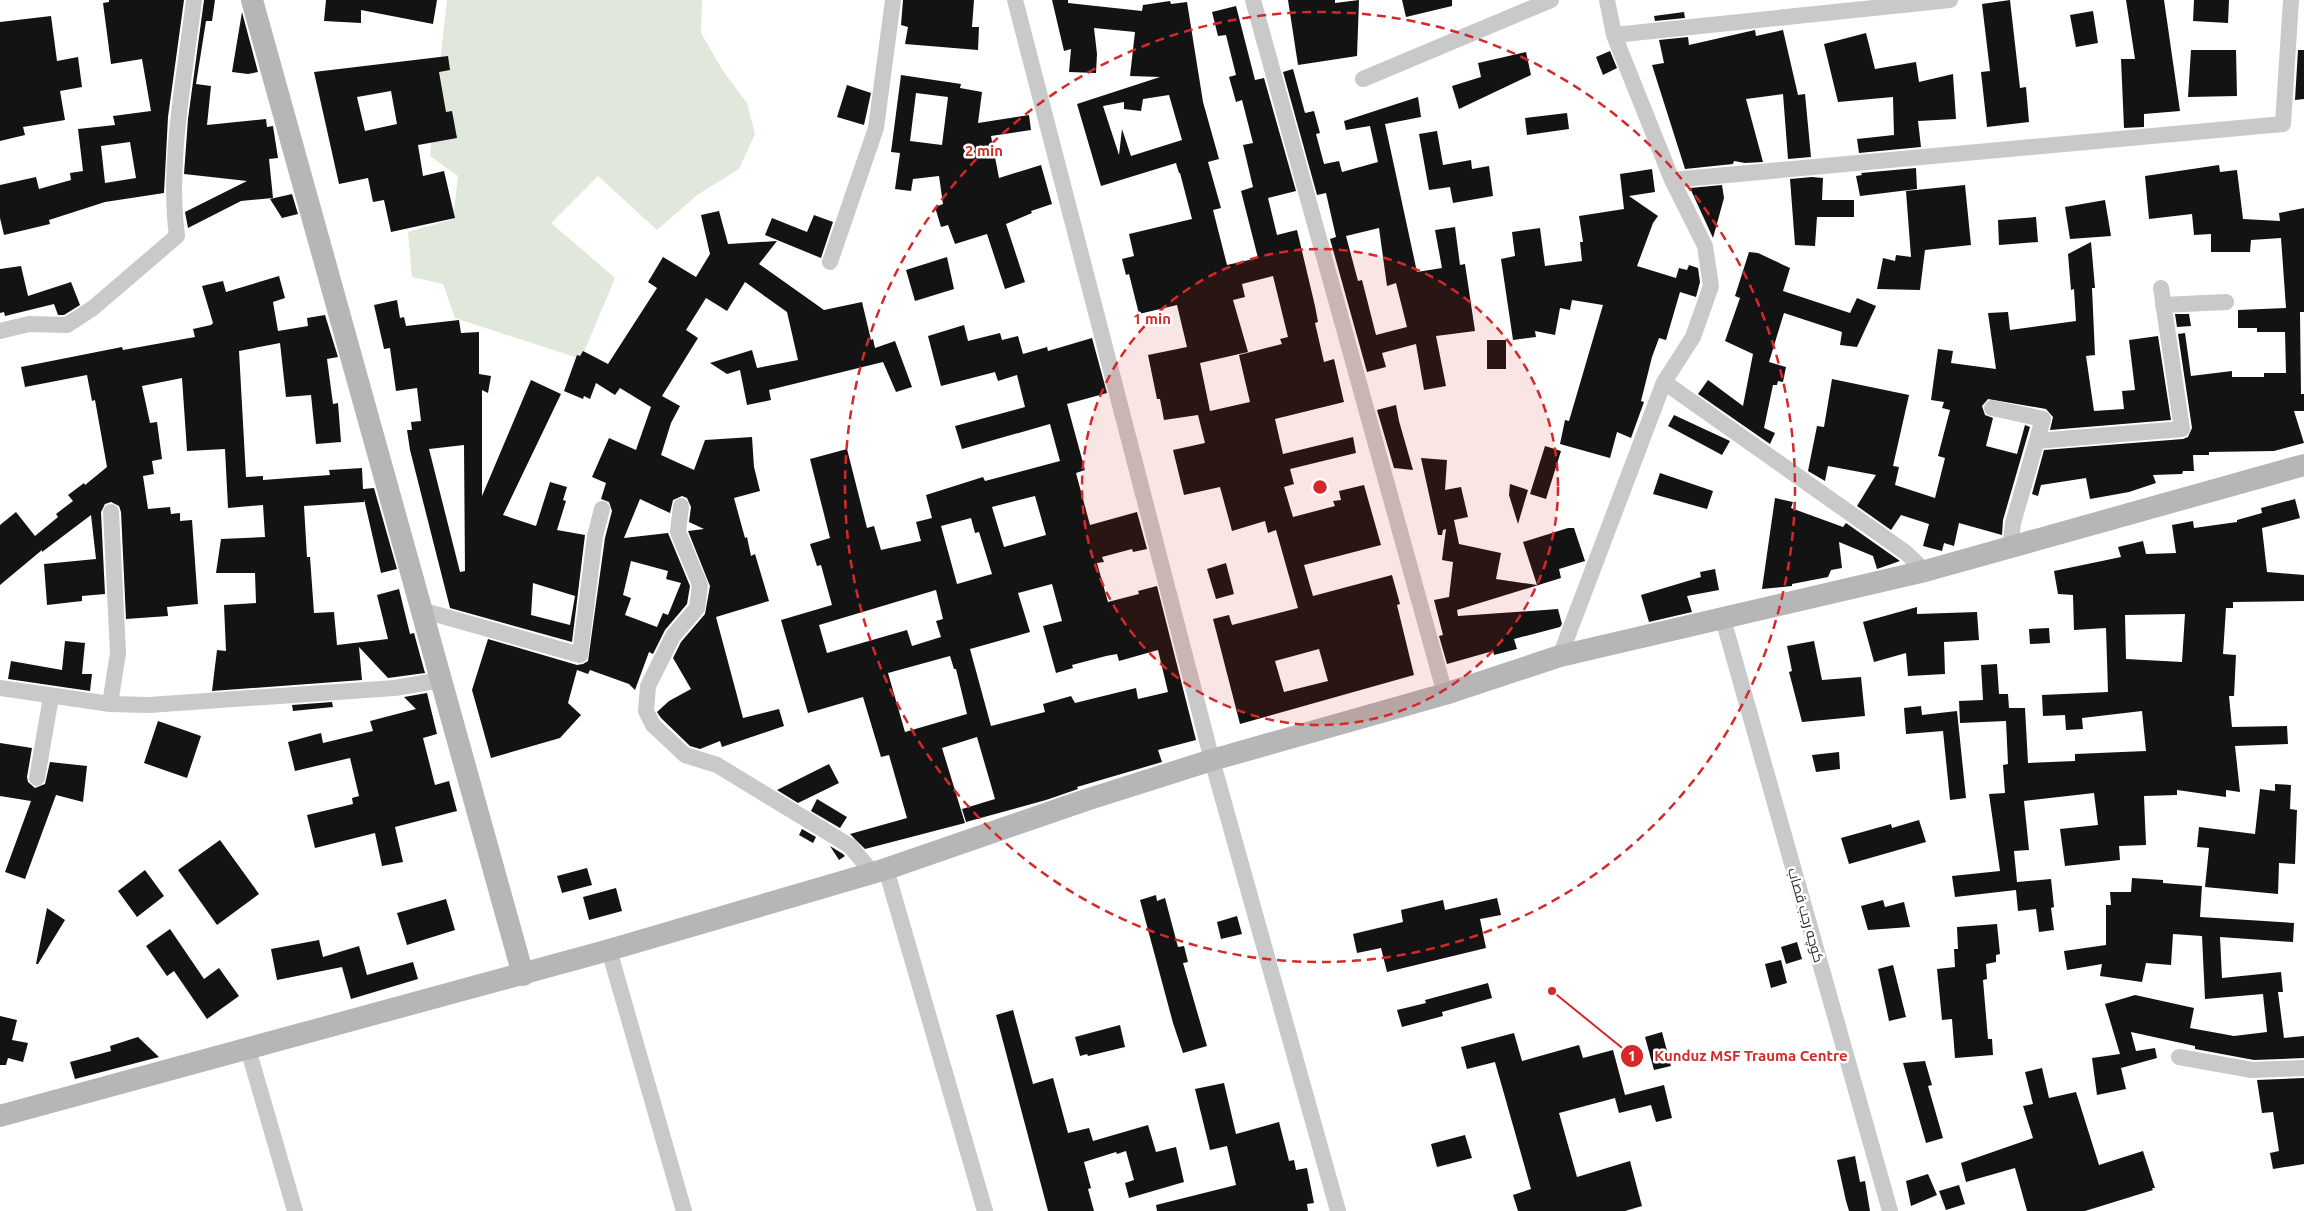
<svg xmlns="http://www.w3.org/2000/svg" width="2304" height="1211" font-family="Ubuntu,Cairo,sans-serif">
<rect width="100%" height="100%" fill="#fff"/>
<!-- green -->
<path fill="#dfe8da" d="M447 0H702L701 33 723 71 747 103 755 134 739 169 697 195 657 230 598 176 551 223 615 278 581 359 455 318 443 284 412 277 408 232 453 219 458 176 430 156Z"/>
<!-- building -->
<path fill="#131313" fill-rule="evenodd" d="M109 0H184L168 117 164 193 105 202 49 220 50 224 4 235 0 218V185L36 177 39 189 71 180 70 173 83 171 78 129 115 125 113 116 151 111 142 59 111 64 103 3 109 2ZM130 142 136 178 105 183 101 146Z
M204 0H215L212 21H206L196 84 211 86 207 125 266 119 267 127 273 126 278 158 269 159 273 198 241 201 188 228 185 212 247 181 184 174 188 119Z
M326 0H437L433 24 361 10V23L324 21Z
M903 0H974L972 27H979L978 50 905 44 908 27 901 25Z
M1052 0H1068V3L1142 11 1143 5 1170 1 1171 4 1187 2 1203 102 1219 159 1208 162 1221 208 1213 210 1227 265 1258 258 1241 191 1253 187 1243 145 1253 143 1242 100 1236 102 1229 77 1236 75 1226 35 1218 36 1212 12 1236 6 1255 80 1264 78 1296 191 1268 198 1277 235 1297 230 1315 306 1318 322 1315 323 1324 362 1334 359 1344 402 1275 419 1283 454 1353 437 1356 453 1290 469 1294 484 1284 487 1293 517 1335 506 1333 501 1341 500 1339 491 1364 485 1381 545 1304 565 1313 596 1392 575 1400 604 1397 605 1414 675 1240 724 1213 619 1229 615 1232 625 1298 608 1276 530 1268 533 1265 521 1232 531 1220 487 1184 495 1173 450 1205 443 1198 415 1164 420 1160 399H1157L1148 355 1187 347 1177 305 1139 314 1129 274 1126 275 1122 259 1134 256 1129 234 1192 219 1180 173H1179L1176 163 1101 186 1077 104 1160 77 1130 76 1135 32 1094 28 1097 54 1096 73 1069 72 1071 49 1064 51ZM1169 95 1182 140 1131 156 1122 129 1119 155 1103 106 1124 102V109L1141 111 1143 99ZM1273 276 1288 337 1280 339 1282 344 1239 355 1250 402 1210 411 1200 363 1248 352 1233 300 1245 297 1242 284ZM1319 649 1328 681 1284 692 1275 661Z
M1288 0H1335V3L1359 0 1357 56 1298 65Z
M1402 0H1452V6L1406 17Z
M2010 0 2020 88 2026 87 2029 122 1987 127 1981 72 1990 71 1982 4Z
M2126 0H2164L2180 111 2144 114V127L2124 128 2121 59H2135Z
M2194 0H2229L2228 23 2193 21Z
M2093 11 2098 43 2076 47 2070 15Z
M242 12 258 72 248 74 232 72Z
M1684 12 1685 18 1655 21 1654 16Z
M51 16 57 61 78 57 82 87 60 91 65 120 23 127 25 135 0 141V22Z
M1755 30 1756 36 1783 30 1798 95 1805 94 1811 157 1788 159 1783 94 1746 99 1763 162 1745 163 1734 161 1733 164 1685 169 1652 65 1664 63 1659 40 1688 37 1689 45Z
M1866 33 1875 69 1916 62 1919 82 1953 74 1956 119 1918 121 1921 147 1859 153 1857 139 1894 135 1893 97 1838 102 1824 44Z
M2191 50H2236L2237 96 2188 97Z
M2298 50H2304V99L2295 100Z
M1610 51 1617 68 1603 75 1596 57Z
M1526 52 1531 75 1459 109 1452 86 1481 77 1478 63Z
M448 56 450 70 439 72 446 112 452 111 457 138 418 145 423 176 444 171 455 218 391 232 384 200 373 202 368 178 339 184 314 72ZM391 91 397 124 365 131 357 97Z
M1293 69 1305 113 1314 111 1320 133 1316 134 1324 164 1339 161 1342 172 1378 162 1370 126 1346 130 1344 121 1418 97 1421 117 1385 124 1417 272 1442 268 1435 230 1455 227 1460 265 1465 264 1475 331 1436 336 1446 386 1424 390 1416 344 1382 353 1386 367 1367 372 1330 239 1336 237 1326 193 1317 195 1283 72ZM1379 228 1387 286 1396 283 1407 327 1376 335 1362 280 1358 281 1346 236Z
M901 75 961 84 960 88 982 92 978 123 1029 115 1031 130 991 136 999 178 1041 165 1052 204 1031 211 1032 213 1006 224 1025 282 1005 289 987 234 955 244 948 225 941 227 935 207 943 204 939 176 913 179 911 191 895 189 900 153 891 152ZM916 93 948 97 942 145 910 141Z
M847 85 871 93 864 125 837 117Z
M1567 113 1569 129 1527 135 1525 118Z
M1437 131 1443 165 1471 160 1472 169 1489 166 1493 196 1453 203 1450 187 1429 190 1419 134Z
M2219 165 2220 172 2237 170 2243 219 2280 221 2279 213 2304 208V312H2300L2301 394H2304V411H2294L2304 443 2274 451 2209 452V455H2193L2194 471H2183L2182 474 2153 475 2156 483 2129 492 2090 499 2086 478 2041 485 2038 496 2032 494 2044 450 2183 439 2188 437 2192 428 2178 334 2185 333 2191 376 2232 371V377H2264V373H2286L2285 332H2257V328H2238V310L2286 308 2281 238 2251 240 2250 252H2211V234L2194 235 2192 214 2149 219 2145 176Z
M1916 168 1917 189 1860 196 1856 176 1862 175 1861 173Z
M1652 169 1655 192 1629 196 1658 216 1653 223 1637 266 1676 278 1679 268 1687 270 1689 265 1698 268 1700 282 1696 297 1680 292 1666 340 1659 338 1652 357 1641 401 1644 402 1631 438 1617 432 1610 458 1560 444 1565 420 1569 421 1603 305 1572 300 1570 310 1560 308 1555 335 1535 331 1536 337 1513 340 1501 259 1515 256 1512 232 1540 228 1545 266 1582 261 1580 242H1583L1579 216 1624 209 1620 174Z
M1812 177 1823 178 1822 200H1854V217H1817L1815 246 1795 245 1790 179Z
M1722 185 1724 198 1713 238 1690 188Z
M1965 185 1971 245 1925 250 1920 290 1877 289 1883 258 1895 261 1896 255 1911 257 1906 191Z
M292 194 298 214 282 218 270 199Z
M2105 200 2111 236 2070 239 2065 207Z
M719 211 728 244 777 241 759 264 824 310 862 302 871 340 873 339 875 348 895 341 912 387 896 392 883 362 769 390 771 400 747 405 740 370 727 374 710 363 752 350 757 368 798 360 787 312 745 282 727 311 706 298 686 330 698 338 662 396 680 406 671 423 661 455 694 470 705 440 752 437 754 467 760 491 734 498 745 538 747 537 751 556 755 554 769 601 716 617 743 718 779 709 784 726 722 747 720 741 700 749 690 746 661 718 657 712 669 701 691 689 673 658 681 642 705 614 710 586 688 531 704 529 689 522 691 507 687 498 682 496 673 500 670 513 640 499 624 538 668 533 690 586 687 604 665 630 653 654 649 652 635 690 629 684 590 670 588 674 577 670 568 703 581 715 560 738 491 758 472 690 488 639 577 665 583 664 588 661 605 538 612 511 609 502 601 499 606 483 592 477 609 438 636 450 651 407 620 388 615 395 596 383 590 399 584 396 583 399 564 391 577 355 580 356 583 351 608 364 657 288 648 282 663 257 696 277 710 254 701 215ZM631 561 668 571 666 579 681 583 668 615 663 613 657 627 625 615 631 598 623 595Z
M814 215 833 222 821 258 765 235 772 218 807 232Z
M2036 217 2038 242 1999 245 1998 220Z
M2091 242 2095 288H2092L2095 355 2086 356 2094 411 2124 409 2122 391 2135 390 2129 340 2158 336 2171 420 2050 430 2053 417 2046 409 1988 399 1982 406 1985 415 1993 418 1986 446 2017 454 2025 425 2030 427 2003 520 2002 535 1959 523 1954 546 1944 543 1942 551 1923 546 1929 524 1901 515 1891 530 1857 506 1876 475 1828 466 1825 481 1808 471 1817 426 1824 427 1832 379 1909 395 1893 466 1899 467 1895 485 1935 498 1945 458 1938 456 1950 410 1942 408 1944 402 1931 400 1938 349 1953 351 1951 363 1996 369 1988 313 2008 312 2010 330 2076 321 2074 289 2071 290 2068 254Z
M1749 252 1758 253 1790 268 1783 291 1850 313 1857 298 1876 306 1857 347 1840 345 1842 332 1784 313 1769 362 1786 367 1783 382 1778 381 1777 385H1773L1764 428 1775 433 1770 444 1698 394 1708 380 1743 406 1753 354 1725 341 1740 298 1735 296Z
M947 257 954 289 915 301 906 270Z
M21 266 28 296 71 282 80 305 64 315H58L54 304 5 316 4 312 0 313V269Z
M279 276 285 298 273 302 278 331 308 326 307 318 325 315 338 357 327 359 333 404 338 403 341 442 316 444 311 395 286 397 280 343 239 351 246 477 263 476V480L303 477 330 475 329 470 362 468 363 489 374 488 397 569 381 573 364 499V502L304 506 307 557H310L314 613 334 612 337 645 388 639 377 595 399 589 410 634 414 633 425 673 388 678 359 647 362 680 212 691 217 650 226 651 224 605 256 603 255 573H216L221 539 265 537 263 505 228 508 225 449 187 451 182 378 142 386 150 423 157 422 162 459 152 461 154 474 143 476 148 509 170 507 171 514 180 513V521L192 520 198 604 167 607 168 616 126 619 121 512 119 506 111 502 105 504 101 512 105 594 82 596V601L47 605 44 564 96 559 91 515 42 552V550L0 585V525L16 512 35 536 58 517 56 514 73 501 68 495 84 483 85 485 107 467 95 400 92 401 87 375 25 387 21 367 122 347 123 350 195 337 193 329 211 325 213 323 202 286 223 281 226 292Z
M397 300 400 318 404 317 406 326 459 320 461 333 479 332V374L491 376 488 393 482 390V496L531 380 561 394 503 515 536 526 550 482 567 487 563 500 566 501 557 530 585 535 572 642 450 608 410 450 407 430H412L411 422 421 421 417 388 396 391 390 348 384 349 374 305ZM464 445 465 571 460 572 429 449ZM533 583 575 596 570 625 531 615Z
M2175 314H2189L2191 326 2177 327Z
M964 325 968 341 1000 333 1002 340 1018 336 1023 354 1047 347 1048 351 1092 338 1107 393 1067 404 1085 470 1076 473 1090 525 1137 512 1147 549 1133 552 1132 549 1102 557 1104 562 1097 563 1108 602 1139 594 1138 591 1157 586 1196 740 1158 750 1162 762 1077 787 1078 789 1046 800 966 822 962 809 995 799 977 737 942 748 965 823 865 849 850 834 907 818 889 755 881 757 863 697 808 713 781 620 832 605 821 565 817 566 810 544 830 538 810 459 847 449 867 528 874 526 881 550 921 541 916 522 932 518 926 495 983 477 985 481 1060 461 1050 424 962 449 955 426 1025 407 1017 375 998 381 995 372 941 386 928 336ZM1035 496 1046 535 1004 547 992 507ZM971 518 975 533 979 532 992 574 957 584 941 526ZM1052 584 1062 621 1043 626 1056 673 1073 668 1072 665 1106 656 1117 654 1119 661 1158 650 1168 692 1138 699 1136 688 1075 703 1071 696 1043 704 1045 712 991 726 970 649 1030 632 1018 593ZM936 590 943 619 936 621 941 637 912 646 907 630 827 653 819 625ZM950 656 954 669H956L967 714 905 732 888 673Z
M1487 340H1506V369H1487Z
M1396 405 1399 421 1413 470 1394 468 1377 410Z
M1674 415 1730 441 1722 455 1668 426Z
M1545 446 1561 451 1546 499 1530 494Z
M1421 458 1447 460 1445 490 1461 487 1468 517 1454 520 1459 544 1501 553 1496 579 1537 585 1523 542 1568 528H1574L1585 561 1559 569 1561 578 1457 610 1458 616 1558 609 1562 624 1560 627 1514 639 1517 649 1494 655 1493 651 1447 664 1439 636 1443 635 1434 600 1449 597 1453 562 1442 560 1446 529 1443 530 1442 535H1438Z
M1660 473 1713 491 1707 509 1653 494Z
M1510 484 1528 490 1518 524 1509 495Z
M1775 498 1793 502 1791 508 1843 527 1846 523 1900 561 1877 569 1873 556 1839 542 1842 568 1831 570 1828 577 1792 584V586L1762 589Z
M2295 499 2300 518 2262 528 2267 572 2304 575V601L2233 602V608H2226L2223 654 2236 655 2234 696H2229L2232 727 2287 726 2288 744 2235 746 2240 792 2226 790V797L2177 790V795L2144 796 2146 845 2119 846 2120 860 2065 866 2060 829 2098 825 2094 793 2024 801 2029 850 2014 851 2017 882 2051 879 2054 907 2051 908 2054 930 2039 932 2036 909 2018 911 2016 890 1955 897 1952 876 2000 871 1989 794 2005 793 2003 765 2008 764 2006 721 1960 723 1959 701 1983 700 1981 665 1997 664 1999 694H2008L2009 708H2025L2028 763 2075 761V754L2146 751 2142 711 2082 718 2083 729 2066 730 2065 715 2043 716 2042 695 2108 692 2106 628 2074 630 2073 595 2058 594 2054 571 2121 557 2118 547 2143 541 2146 554 2176 553 2172 525 2193 521 2194 528 2237 522V520L2262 513 2261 508ZM2185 614 2182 662 2126 659 2125 615Z
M1226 563 1234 594 1216 599 1207 569Z
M1715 569 1719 590 1687 596 1692 612 1649 622 1641 595 1701 577 1700 572Z
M1917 607V614L1977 612 1979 640 1944 642 1945 674 1908 676 1906 653 1874 662 1863 622Z
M2049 628 2050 643 2030 644 2029 629Z
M65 641 85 643 82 674H92L90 691 8 679 11 661 62 670Z
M1814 641 1822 680 1861 677 1865 716 1802 722 1789 672 1792 671 1787 646Z
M427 693 437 734 423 738 435 785 449 781 457 811 395 827 403 862 382 866 375 833 315 848 307 815 353 804 352 798 359 796 350 758 295 771 288 742 321 733 323 743 373 731 370 721 416 709 404 697Z
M332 702 333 707 293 711 292 705Z
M1921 706 1922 715 1957 711 1966 798 1950 800 1943 731 1906 734 1904 708Z
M158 721 201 736 187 778 144 763Z
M0 743 32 748 27 777 28 782 35 788 45 784 50 762 87 766 83 802 56 795 25 879 5 872 31 801 0 796Z
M1839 752 1840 769 1816 772 1812 755Z
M829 764 839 783 798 803 777 790Z
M2275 784 2291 785 2290 809 2297 810 2295 864 2279 863 2278 894 2205 887 2209 848 2197 847 2199 827 2255 834 2260 789 2275 791Z
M817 799 847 817 840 828 811 811Z
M1919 820 1926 842 1849 864 1841 838 1891 824 1892 828Z
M802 829 816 837 813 843 799 835Z
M220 840 259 894 217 925 178 870Z
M830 846 843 854 845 856 839 860Z
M587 868 592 885 562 893 557 876Z
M145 870 164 896 137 917 118 891Z
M2132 878 2163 880V883L2202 886 2200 917 2294 923 2293 942 2220 937 2222 978 2281 972 2283 992H2278L2284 1038 2304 1036V1058L2254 1060 2195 1049V1046L2131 1032 2136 1051 2155 1048 2157 1058 2121 1068 2126 1089 2097 1095 2092 1058 2120 1054 2105 1004 2135 995 2194 1008 2190 1028 2234 1036 2267 1032 2263 994 2205 999 2202 936 2173 934 2171 965 2146 963 2142 982 2100 976 2102 964 2067 970 2064 951 2106 945V905H2111L2110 892H2131Z
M616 888 622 911 589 920 583 897Z
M1156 895 1157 901 1165 898 1178 947 1184 946 1188 962 1183 963 1207 1046 1183 1053 1173 1023 1140 900Z
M1497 898 1501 915 1480 919 1486 948 1387 972 1381 948 1357 953 1353 934 1403 922 1401 910 1443 900 1445 910Z
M446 899 455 930 407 945 397 913Z
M1883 900 1885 907 1904 902 1910 927 1868 930 1861 906Z
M47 908 65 920 38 964H36Z
M1237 916 1242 934 1221 939 1217 922Z
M1997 924 2000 954 1996 955V962L1986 964 1987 979 1983 980 1988 1039H1992L1993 1055 1955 1058 1952 1019 1942 1020 1937 969 1955 967 1954 949H1958L1957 927Z
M170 929 204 979 219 968 239 996 207 1019 174 971 167 976 146 946Z
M319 940 323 957 359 946 367 975 413 962 418 979 351 999 342 967 277 980 271 949Z
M1797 942 1802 959 1786 964 1781 947Z
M1781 960 1787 983 1771 988 1765 964Z
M1893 965 1906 1017 1889 1021 1878 969Z
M1488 983 1492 998 1442 1012 1443 1016 1402 1027 1397 1010 1426 1003 1425 1000Z
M1013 1010 1033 1084 1053 1078 1068 1133 1089 1128 1093 1141 1148 1125 1156 1152 1176 1147 1184 1182 1129 1198 1125 1183 1134 1180 1126 1151 1117 1154 1116 1152 1084 1162 1091 1188 1088 1189 1094 1211H1048L996 1015Z
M0 1016 17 1020 12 1040 28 1043 23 1062 8 1058 6 1065H0Z
M1120 1025 1125 1047 1088 1056 1087 1054 1080 1056 1075 1037Z
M1662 1032 1671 1066 1654 1070 1645 1037Z
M1514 1033 1522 1061 1579 1045 1583 1058 1613 1050 1625 1095 1664 1085 1672 1118 1656 1122 1651 1105 1619 1113 1615 1098 1559 1113 1577 1177 1630 1161 1642 1206 1625 1211H1518L1513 1195 1531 1189 1495 1062 1467 1069 1461 1047Z
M138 1037 159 1057 75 1079 70 1062 111 1051 110 1046Z
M1925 1061 1932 1085 1928 1086 1943 1138 1926 1143 1903 1063Z
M2042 1068 2049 1098 2076 1092 2099 1165 2143 1151 2155 1188H2152L2153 1190 2085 1211H2027L2015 1168 1966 1182 1961 1163 2033 1138 2023 1106 2033 1104 2025 1072Z
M2304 1078V1164L2273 1169 2270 1153 2279 1151 2273 1112 2262 1113 2257 1080Z
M1224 1083 1236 1134 1279 1122 1289 1161 1294 1160 1296 1170 1307 1168 1314 1203 1307 1204 1308 1211H1157L1156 1205 1236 1185 1227 1146 1210 1150 1195 1089Z
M1465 1135 1472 1158 1437 1167 1431 1144Z
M1855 1156 1860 1182 1865 1181 1870 1211H1849L1846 1201 1837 1160Z
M1928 1174 1937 1195 1911 1206 1906 1181Z
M1959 1185 1965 1204 1946 1210 1939 1191Z"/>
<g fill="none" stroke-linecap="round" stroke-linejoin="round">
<!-- street -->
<path stroke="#c9c9c9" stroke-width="16" d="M1015 0 1212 760 1338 1211
M1253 0 1445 694
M1614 35 1950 0
M1363 79 1551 0
M1672 180 2283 124 2291 0
M830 262 876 128 893 0
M2163 305 2226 302
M0 331 29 324 67 325 93 308 177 236C167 162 185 75 194 0
M1664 382 1905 552 1925 571
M1992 408 2043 419 2013 523 2010 548
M2037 441 2182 429 2161 288
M681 506 678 532 700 585 697 608 673 636 648 686 646 711 653 725 685 755 717 765 850 846 872 872
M421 610 580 655 595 536 602 509
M1723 619 1890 1211
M1560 656 1664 382 1693 337 1711 286 1705 246 1672 180 1614 35 1607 0
M0 688 110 704 149 705 395 688 441 680
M110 704 118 653 111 512
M37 778 51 697
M886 869 985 1211
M609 950 684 1211
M248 1049 295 1211
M2179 1057 2252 1070 2304 1068"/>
<!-- secondary -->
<path stroke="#b6b6b6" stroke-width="22" d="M252 0 523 975
M0 1116 609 950 886 869 1086 800 1212 760 1445 694 1560 656 1925 571 2304 465"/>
</g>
<!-- distance rings -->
<circle cx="1320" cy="487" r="238" fill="#d62828" fill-opacity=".12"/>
<g fill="none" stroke="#d62828" stroke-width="2.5" stroke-dasharray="9 6">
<circle cx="1320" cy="487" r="238"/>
<circle cx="1320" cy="487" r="475"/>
</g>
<g text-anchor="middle" stroke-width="5" stroke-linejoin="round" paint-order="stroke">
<!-- street labels -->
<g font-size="14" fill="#2c2c2c" stroke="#fff">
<text transform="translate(1806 915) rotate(74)" y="5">کوچه رجب قصاب</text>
</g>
</g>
<circle cx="1320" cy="487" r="8" fill="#d62828" stroke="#fff" stroke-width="2.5"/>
<g font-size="15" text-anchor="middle" font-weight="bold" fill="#d62828" stroke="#fff" stroke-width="5" stroke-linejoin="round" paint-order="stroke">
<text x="984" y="156">2 min</text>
<text x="1152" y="324">1 min</text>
</g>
<!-- callouts -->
<path fill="none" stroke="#d62828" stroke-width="2" d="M1552 991L1632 1056"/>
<g fill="#d62828" stroke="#fff" stroke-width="2">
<circle cx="1552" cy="991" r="5"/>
<circle cx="1632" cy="1056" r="12"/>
</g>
<g font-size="15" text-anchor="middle" font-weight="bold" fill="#fff">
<text x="1632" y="1061">1</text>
</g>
<g font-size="15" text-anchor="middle" font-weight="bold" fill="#d62828" stroke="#fff" stroke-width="5" stroke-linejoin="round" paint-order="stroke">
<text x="1751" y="1061">Kunduz MSF Trauma Centre</text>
</g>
</svg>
